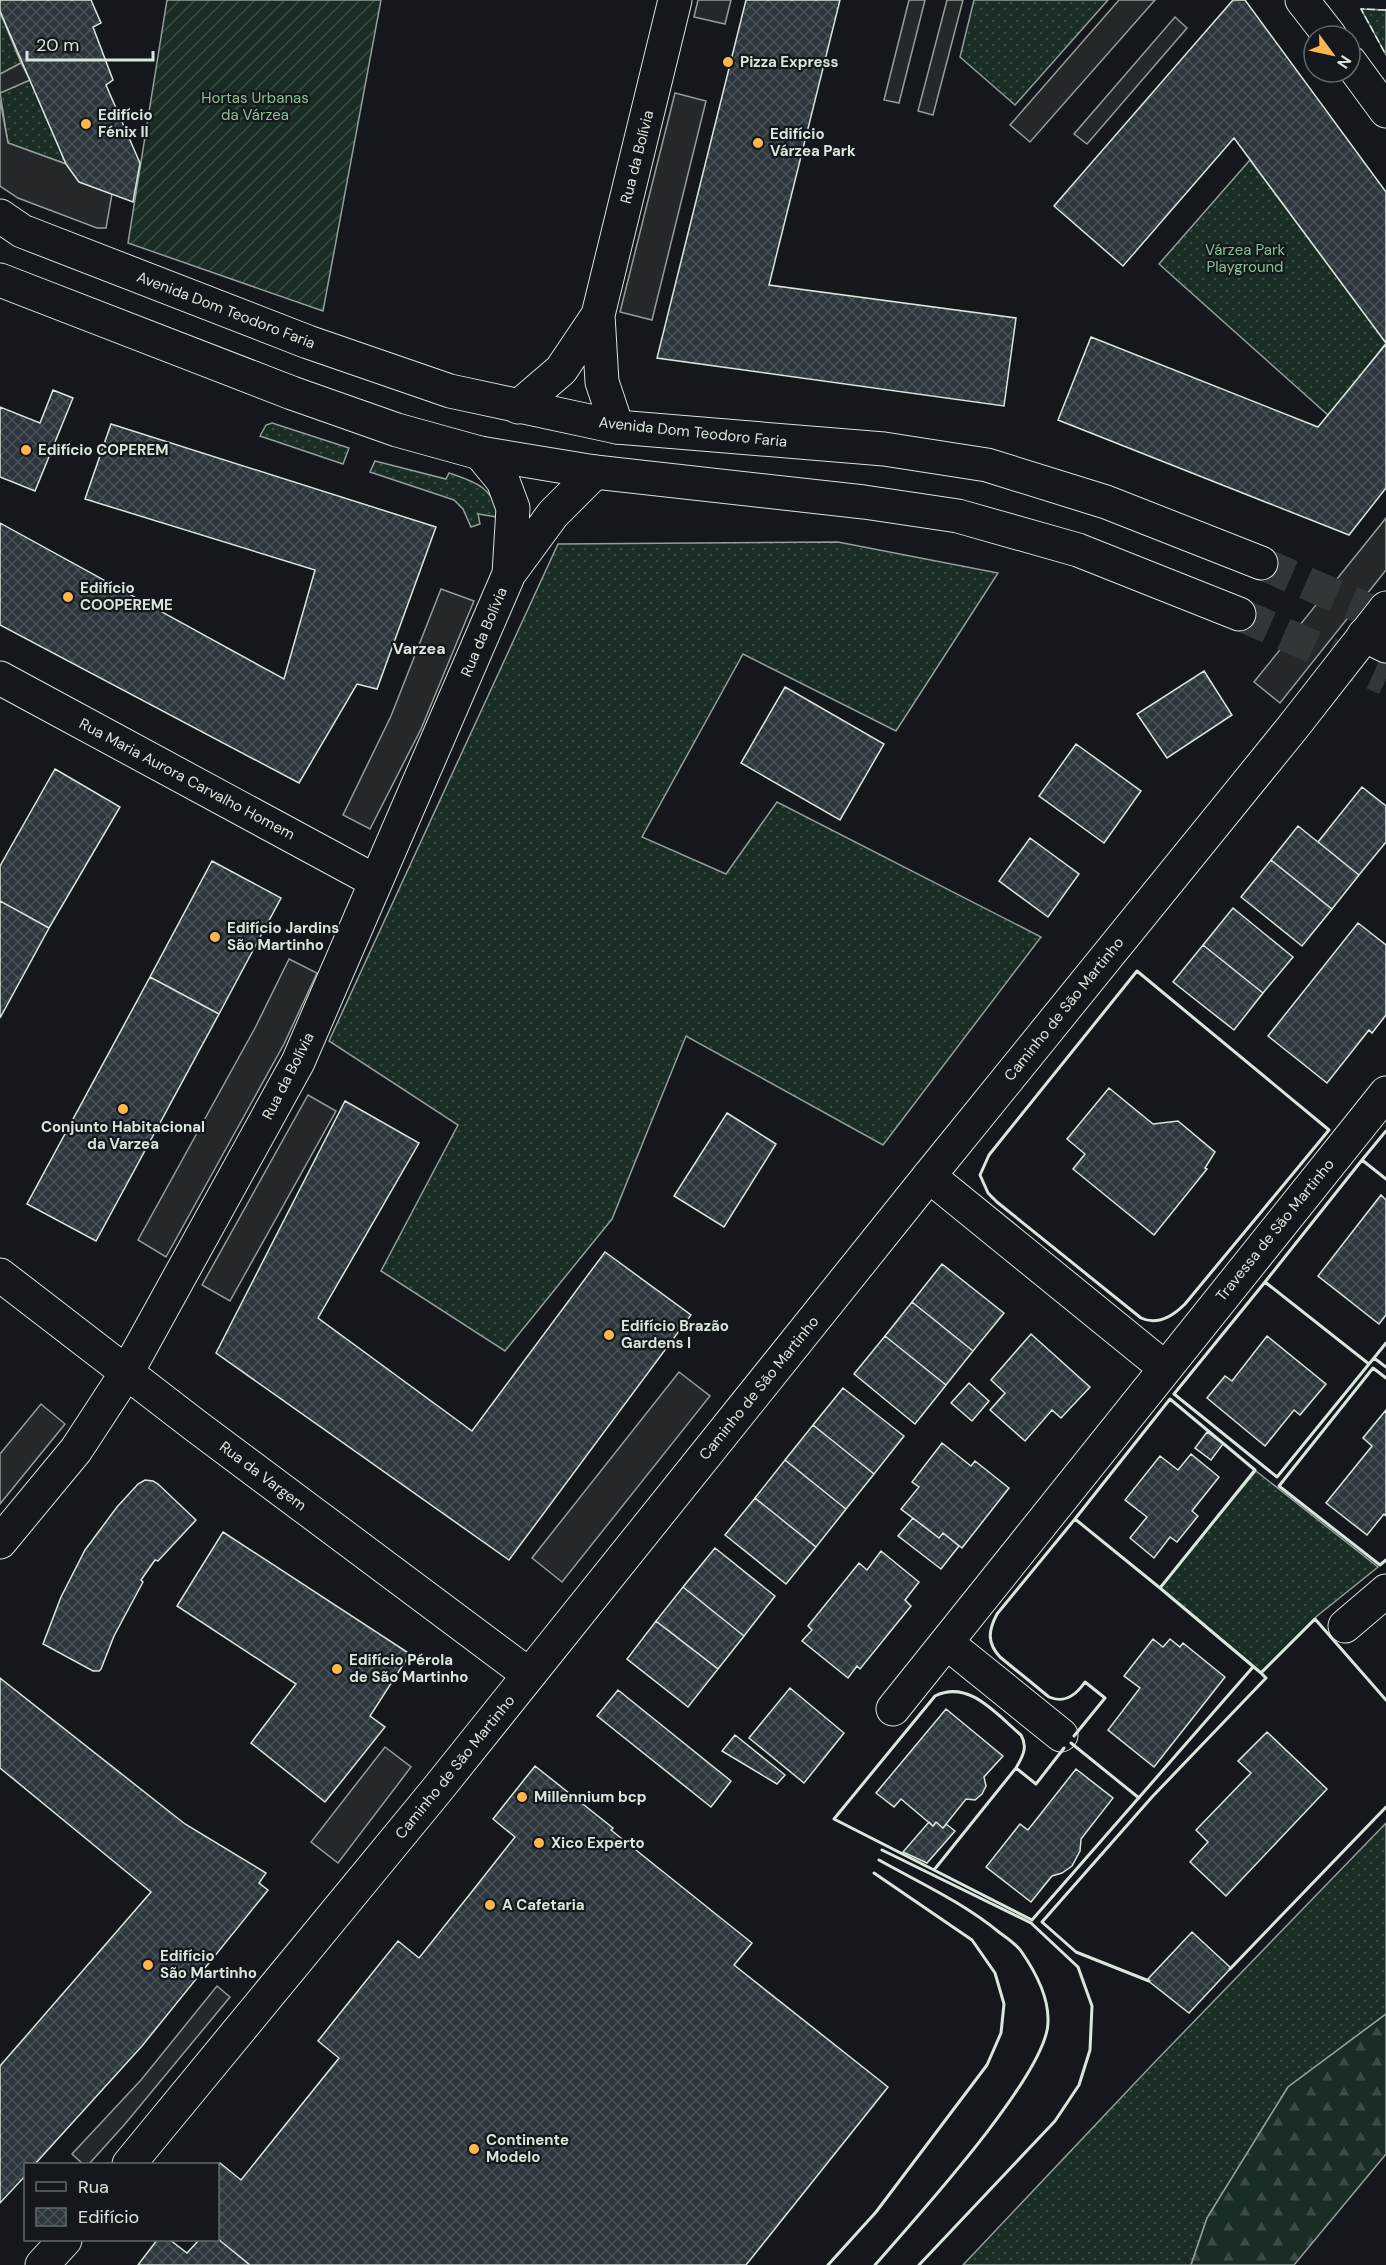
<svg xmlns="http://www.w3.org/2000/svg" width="1386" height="2265" font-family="'DM Sans',sans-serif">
<defs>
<pattern id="grass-dots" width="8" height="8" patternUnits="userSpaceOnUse" patternTransform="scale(1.5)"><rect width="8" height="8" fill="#1a2d24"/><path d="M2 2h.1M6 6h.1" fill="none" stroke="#3b4b43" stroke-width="1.8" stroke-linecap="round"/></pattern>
<pattern id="forest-firs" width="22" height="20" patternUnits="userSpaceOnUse" patternTransform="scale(1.5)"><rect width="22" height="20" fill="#1a2d24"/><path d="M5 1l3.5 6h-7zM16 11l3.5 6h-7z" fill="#3b4b43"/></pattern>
<pattern id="garden-furrows" width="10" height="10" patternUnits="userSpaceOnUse" patternTransform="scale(1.5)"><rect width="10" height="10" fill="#1a2d24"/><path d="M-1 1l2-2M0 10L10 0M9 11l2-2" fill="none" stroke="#3b4b43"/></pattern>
<pattern id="building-cross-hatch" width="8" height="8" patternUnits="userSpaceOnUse" patternTransform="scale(1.5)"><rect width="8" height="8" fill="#2c363c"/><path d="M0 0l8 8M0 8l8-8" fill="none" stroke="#4a5358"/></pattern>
</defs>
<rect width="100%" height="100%" fill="#14181c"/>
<!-- grass -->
<path fill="url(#grass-dots)" stroke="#939e99" stroke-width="1.5" d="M974 0H1108L1015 105 960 57Z
M1361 9 1386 10V55L1385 53Z
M0 12 21 63 0 74Z
M30 80 66 164 8 143 0 93Z
M1250 160 1386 343 1329 416 1159 264Z
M272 423 349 448 343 464 260 436 266 425Z
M375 461 446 479 449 473C480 483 490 488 503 518L478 514 480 524 471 527 463 509 454 500 370 472Z
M838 542 998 573 896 731 743 654 642 837 726 874 777 802 1041 937 883 1145 686 1036 612 1219 505 1351 381 1271 458 1125 329 1041 558 544Z
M1256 1471 1378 1567 1317 1616 1261 1672 1160 1588Z
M1386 1823V2014L1288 2087 1207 2218 1191 2265H963L1151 2066Z"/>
<!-- forest -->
<path fill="url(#forest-firs)" stroke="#939e99" stroke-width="1.5" d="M1386 2014V2154L1294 2265H1191L1207 2218 1288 2087Z"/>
<!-- garden -->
<path fill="url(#garden-furrows)" stroke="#939e99" stroke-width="1.5" d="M167 0H381L323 311 128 243Z"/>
<!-- parking -->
<path fill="#24282b" stroke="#939e99" stroke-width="1.5" d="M698 0H731L725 24 694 17Z
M909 0H925L899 103 884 100Z
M947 0H963L933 115 918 111Z
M1119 0H1155L1030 142 1010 125Z
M1175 17 1187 28 1087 144 1074 134Z
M21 63 30 80 0 93V74Z
M675 93 706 101 652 320 620 312Z
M0 100 8 143 66 164 79 182 112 194 106 228H97L18 198 0 186Z
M1386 518V570L1280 703 1254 682Z
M441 589 474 601 421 729 370 829 343 815 391 716Z
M289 959 317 973 284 1044 166 1257 138 1240 255 1028Z
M308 1095 336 1111 230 1301 202 1285Z
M679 1372 710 1396 562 1582 532 1558Z
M41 1404 65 1424 0 1504V1454Z
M385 1747 411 1767 338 1863 311 1842Z
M217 1986 230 1997 125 2124 89 2164H83L72 2154 141 2080Z"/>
<!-- building -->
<path fill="url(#building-cross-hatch)" stroke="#d8e6dc" stroke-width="1.5" d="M0 0H91L101 23 93 27 113 80 106 85 140 163 133 202 79 182 66 164 0 11Z
M746 0H840L769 285 1016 318 1004 406 657 358Z
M1233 0H1245L1386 192V343L1234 138 1123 266 1054 206Z
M1091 337 1318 427 1386 344V488L1349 535 1058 420Z
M53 390 73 398 35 491 0 477V407L40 423Z
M111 424 436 527 377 689 357 684 299 783 0 625V523L284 679 315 570 85 499Z
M1204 671 1232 715 1167 758 1137 714Z
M785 687 884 744 840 820 741 763Z
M1076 744 1141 791 1104 843 1039 796Z
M55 769 120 807 49 928 0 901V866Z
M1362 787 1386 806V842L1359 875 1318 842Z
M1298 826 1359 875 1332 909 1271 860Z
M1030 838 1079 874 1048 917 999 881Z
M1271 860 1332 909 1302 946 1241 897Z
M212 861 281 898 219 1014 150 977Z
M0 901 49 928 0 1018Z
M1233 908 1293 957 1263 993 1203 945Z
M1358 923 1386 945V1015L1372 1033 1369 1030 1327 1083 1268 1036Z
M1203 945 1263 993 1234 1030 1173 982Z
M150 977 219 1014 96 1241 27 1204Z
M1109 1088 1153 1124 1178 1121 1215 1152 1205 1168 1207 1169 1154 1235 1073 1169 1085 1154 1067 1139Z
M345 1101 419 1143 318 1318 472 1431 605 1252 691 1315 509 1560 216 1353Z
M727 1113 776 1144 724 1227 674 1196Z
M1381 1195 1386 1200V1315L1379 1324 1318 1276Z
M942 1264 1004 1313 973 1351 912 1302Z
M912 1302 973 1351 946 1385 885 1336Z
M1031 1334 1090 1387 1061 1418 1052 1410 1025 1441 990 1410 1005 1393 991 1380Z
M885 1336 946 1385 915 1424 854 1374Z
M1267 1336 1326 1384 1300 1415 1294 1410 1265 1446 1207 1398 1225 1376 1232 1381Z
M969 1383 989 1401 972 1421 951 1403Z
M843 1388 904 1436 874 1474 813 1425Z
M1386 1410V1516L1384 1514 1367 1535 1326 1503 1372 1446 1363 1438Z
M813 1425 874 1474 846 1509 785 1460Z
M1207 1432 1223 1444 1211 1460 1195 1448Z
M942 1443 971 1466 975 1461 1009 1488 962 1548 943 1533 939 1538 901 1509 919 1487 912 1482Z
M1191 1454 1219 1477 1192 1511 1198 1516 1177 1542 1170 1537 1154 1558 1130 1538 1147 1517 1125 1500 1160 1456 1178 1470Z
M785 1460 846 1509 816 1547 755 1498Z
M145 1480 153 1481 158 1484 196 1520 158 1561 155 1560 141 1580 143 1582 114 1636 101 1669 99 1671H93L43 1644 61 1597 85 1550 117 1507 138 1484Z
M755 1498 816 1547 786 1584 725 1535Z
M913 1518 939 1538 943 1533 959 1546 941 1569 898 1536Z
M223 1532 410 1654 370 1716 385 1727 325 1802 251 1743 296 1684 177 1606Z
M715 1548 775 1596 744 1636 683 1587Z
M881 1551 919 1582 905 1600 911 1606 860 1669 857 1666 848 1678 802 1641 812 1630 808 1626 859 1563 867 1570Z
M683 1587 744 1636 718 1669 656 1621Z
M656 1621 718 1669 688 1707 627 1659Z
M1153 1639 1163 1647 1170 1639 1180 1647 1183 1643 1225 1677 1154 1767 1108 1730 1140 1688 1124 1676Z
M0 1678 185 1824 266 1873 259 1883 268 1890 142 2046 35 2164H26V2175L0 2203V2066L151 1892 0 1768Z
M790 1688 844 1733 804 1783 749 1738Z
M618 1690 731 1781 711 1807 597 1716Z
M946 1709 1003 1756 984 1777 986 1786 982 1794 975 1800 966 1799 943 1828 936 1822 933 1826 901 1799 894 1807 876 1793Z
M1267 1732 1327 1789 1226 1896 1190 1862 1208 1842 1196 1830 1251 1773 1238 1761Z
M735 1735 785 1775 777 1784 722 1751Z
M535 1766 613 1828 611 1830 752 1943 734 1965 888 2087 746 2265H250L218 2239V2166L220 2163 241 2180 339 2058 318 2041 341 2012 398 1941 419 1958 470 1894 515 1837 493 1819Z
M1076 1769 1113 1798 1081 1839 1080 1851 1072 1866 1062 1873 1052 1876 1031 1902 986 1867 1020 1824 1028 1830Z
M929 1822 933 1826 936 1822 943 1828 946 1824 955 1831 927 1863 903 1852Z
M1192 1932 1231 1968 1189 2013 1147 1980Z
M218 2239 250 2265H138L157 2240H170L187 2253 199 2240Z"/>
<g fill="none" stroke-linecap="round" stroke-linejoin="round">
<!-- secondary-tunnel -->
<path stroke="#313739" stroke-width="33" stroke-dasharray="33 16" stroke-linecap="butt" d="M1261 563 1386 618
M1239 614 1386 679"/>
<!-- minor casing -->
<g stroke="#d8e6dc" stroke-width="35">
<path id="minor" d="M518 407 561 370 598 315
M617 427 602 382 598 315 675 0
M480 453 503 481 513 508 509 574
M1364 635 1386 646
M0 678 375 881
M929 1176 1165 1368
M0 1275 196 1426 528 1674
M0 1542 76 1450 127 1372 298 1062 509 574 553 514 595 472
M1345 1626 1386 1591
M947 1643 1061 1735
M893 1709 1386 1093"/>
</g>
<!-- tertiary casing -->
<g stroke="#d8e6dc" stroke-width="35">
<path id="tertiary" d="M1302 0 1330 36
M1350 62 1386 111"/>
</g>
<!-- secondary casing -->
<g stroke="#d8e6dc" stroke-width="35">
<path id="secondary" d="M0 216 22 231 308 342 450 391 617 427 884 449 987 465 1106 502 1261 563
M0 280 292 393 397 430 480 453 595 472 864 502 958 516 1078 550 1239 614
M129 2164 436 1791 929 1176 1293 727 1386 608
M42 2265 65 2240"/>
</g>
<!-- minor -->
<use href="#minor" stroke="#14181c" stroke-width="33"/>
<!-- tertiary -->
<use href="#tertiary" stroke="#14181c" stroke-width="33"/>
<!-- secondary -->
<use href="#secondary" stroke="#14181c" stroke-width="33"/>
<!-- fence -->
<path stroke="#d8e6dc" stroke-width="1.5" stroke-dasharray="8 3" stroke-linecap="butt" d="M1386 10 1361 9 1386 55"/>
<!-- wall -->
<path stroke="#d8e6dc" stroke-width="3" d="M1137 971 1329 1130 1185 1304C1173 1316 1158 1326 1141 1318L997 1202 988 1193 980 1175 989 1155Z
M1386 1131 1362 1160 1386 1179
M1362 1160 1265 1282 1369 1364 1374 1358
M1265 1282 1174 1394 1277 1477 1369 1364
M1386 1343 1374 1358 1386 1367
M1386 1378 1373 1368 1279 1486 1380 1565 1386 1560
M1170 1399 1255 1470 1160 1588 1075 1519Z
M1160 1588 1261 1673
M1074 1736 1105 1698 1085 1682C1076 1695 1065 1704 1049 1697L1000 1657C987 1643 988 1631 997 1614L1075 1519
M1071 1743 1139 1798
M1016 1768 1036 1784 1064 1748
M882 1850 1031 1923 1078 1967 1092 2006 1090 2050 1079 2085 1055 2121 919 2265
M934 1870 1016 1768C1023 1756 1028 1747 1021 1735 997 1715 969 1679 935 1696L834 1819 1032 1920 1253 1667
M1230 1969 1386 1807
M1149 1981 1076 1952 1042 1922 1152 1797 1266 1678 1261 1673 1315 1619 1386 1700
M828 2265 876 2212 987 2065 1001 2033 1004 2004 995 1973 972 1940 874 1873
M875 2265C913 2221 1048 2074 1048 2022 1049 1997 1035 1971 1021 1951 1016 1944 1007 1938 1000 1933 964 1903 920 1883 879 1860"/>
</g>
<!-- markers -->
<g fill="#ffb74d" stroke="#14181c" stroke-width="2">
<circle cx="728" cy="62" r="6"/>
<circle cx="86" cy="124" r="6"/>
<circle cx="758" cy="143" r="6"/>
<circle cx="26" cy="450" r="6"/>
<circle cx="68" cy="597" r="6"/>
<circle cx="215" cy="937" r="6"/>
<circle cx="123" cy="1109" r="6"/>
<circle cx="609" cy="1335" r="6"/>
<circle cx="337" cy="1669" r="6"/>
<circle cx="522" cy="1797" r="6"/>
<circle cx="539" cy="1843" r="6"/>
<circle cx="490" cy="1905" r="6"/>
<circle cx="148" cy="1965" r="6"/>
<circle cx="474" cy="2149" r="6"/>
</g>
<g text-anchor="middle" stroke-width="4.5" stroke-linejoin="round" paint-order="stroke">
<!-- poi labels -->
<g font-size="15" font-weight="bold" fill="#d8e6dc" stroke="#14181c" text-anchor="start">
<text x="740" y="67">Pizza Express</text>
<text x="98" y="120">Edifício<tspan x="98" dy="17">Fénix II</tspan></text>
<text x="770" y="139">Edifício<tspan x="770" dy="17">Várzea Park</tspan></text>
<text x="38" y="455">Edifício COPEREM</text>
<text x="80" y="593">Edifício<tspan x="80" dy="17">COOPEREME</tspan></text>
<text x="227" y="933">Edifício Jardins<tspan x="227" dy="17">São Martinho</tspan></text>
<text x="123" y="1132" text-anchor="middle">Conjunto Habitacional<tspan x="123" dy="17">da Varzea</tspan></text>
<text x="621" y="1331">Edifício Brazão<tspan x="621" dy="17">Gardens I</tspan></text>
<text x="349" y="1665">Edifício Pérola<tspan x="349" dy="17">de São Martinho</tspan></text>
<text x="534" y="1802">Millennium bcp</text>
<text x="551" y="1848">Xico Experto</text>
<text x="502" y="1910">A Cafetaria</text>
<text x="160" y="1961">Edifício<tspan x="160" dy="17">São Martinho</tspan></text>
<text x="486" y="2145">Continente<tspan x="486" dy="17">Modelo</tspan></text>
</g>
<!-- park labels -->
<g font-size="15" fill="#8ac095" stroke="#14181c">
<text x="255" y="103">Hortas Urbanas<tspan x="255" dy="17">da Várzea</tspan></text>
<text x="1245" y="255">Várzea Park<tspan x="1245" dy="17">Playground</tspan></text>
</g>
<!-- street labels -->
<g font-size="15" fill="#d8e6dc" stroke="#14181c">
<text transform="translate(637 157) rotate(-76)" y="5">Rua da Bolívia</text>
<text transform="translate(226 310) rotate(21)" y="5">Avenida Dom Teodoro Faria</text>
<text transform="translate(693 432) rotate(6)" y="5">Avenida Dom Teodoro Faria</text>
<text transform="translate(484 632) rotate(-67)" y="5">Rua da Bolívia</text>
<text transform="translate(187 779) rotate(28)" y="5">Rua Maria Aurora Carvalho Homem</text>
<text transform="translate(1064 1009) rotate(-51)" y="5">Caminho de São Martinho</text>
<text transform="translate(288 1076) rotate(-63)" y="5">Rua da Bolívia</text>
<text transform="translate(1275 1230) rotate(-51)" y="5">Travessa de São Martinho</text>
<text transform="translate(759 1388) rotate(-51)" y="5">Caminho de São Martinho</text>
<text transform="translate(263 1476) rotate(37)" y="5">Rua da Vargem</text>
<text transform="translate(455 1767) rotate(-51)" y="5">Caminho de São Martinho</text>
</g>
<!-- neighbourhood labels -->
<g font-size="16" font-weight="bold" fill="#d8e6dc" stroke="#14181c">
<text x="419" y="654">Varzea</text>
</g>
</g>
<!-- legend -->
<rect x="24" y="2163" width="195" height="78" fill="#14181c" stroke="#626a69" stroke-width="1.5"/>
<rect x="36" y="2182" width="30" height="9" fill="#14181c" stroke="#626a69" stroke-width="1.5"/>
<text x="78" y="2193" font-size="18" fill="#d8e6dc">Rua</text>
<rect x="36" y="2208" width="30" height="18" fill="url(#building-cross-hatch)" stroke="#626a69" stroke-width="1.5"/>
<text x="78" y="2223" font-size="18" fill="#d8e6dc">Edifício</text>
<!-- north arrow -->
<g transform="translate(1332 54) rotate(123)"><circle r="28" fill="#14181c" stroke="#626a69" stroke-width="1.5"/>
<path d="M0-4.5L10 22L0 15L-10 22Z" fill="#ffb74d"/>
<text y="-9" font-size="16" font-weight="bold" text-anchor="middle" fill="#d8e6dc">N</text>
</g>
<!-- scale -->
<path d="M27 51v9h126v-9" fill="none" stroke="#d8e6dc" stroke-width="3"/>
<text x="36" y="51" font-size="18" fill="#d8e6dc" stroke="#14181c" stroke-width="4.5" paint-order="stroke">20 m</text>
</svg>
